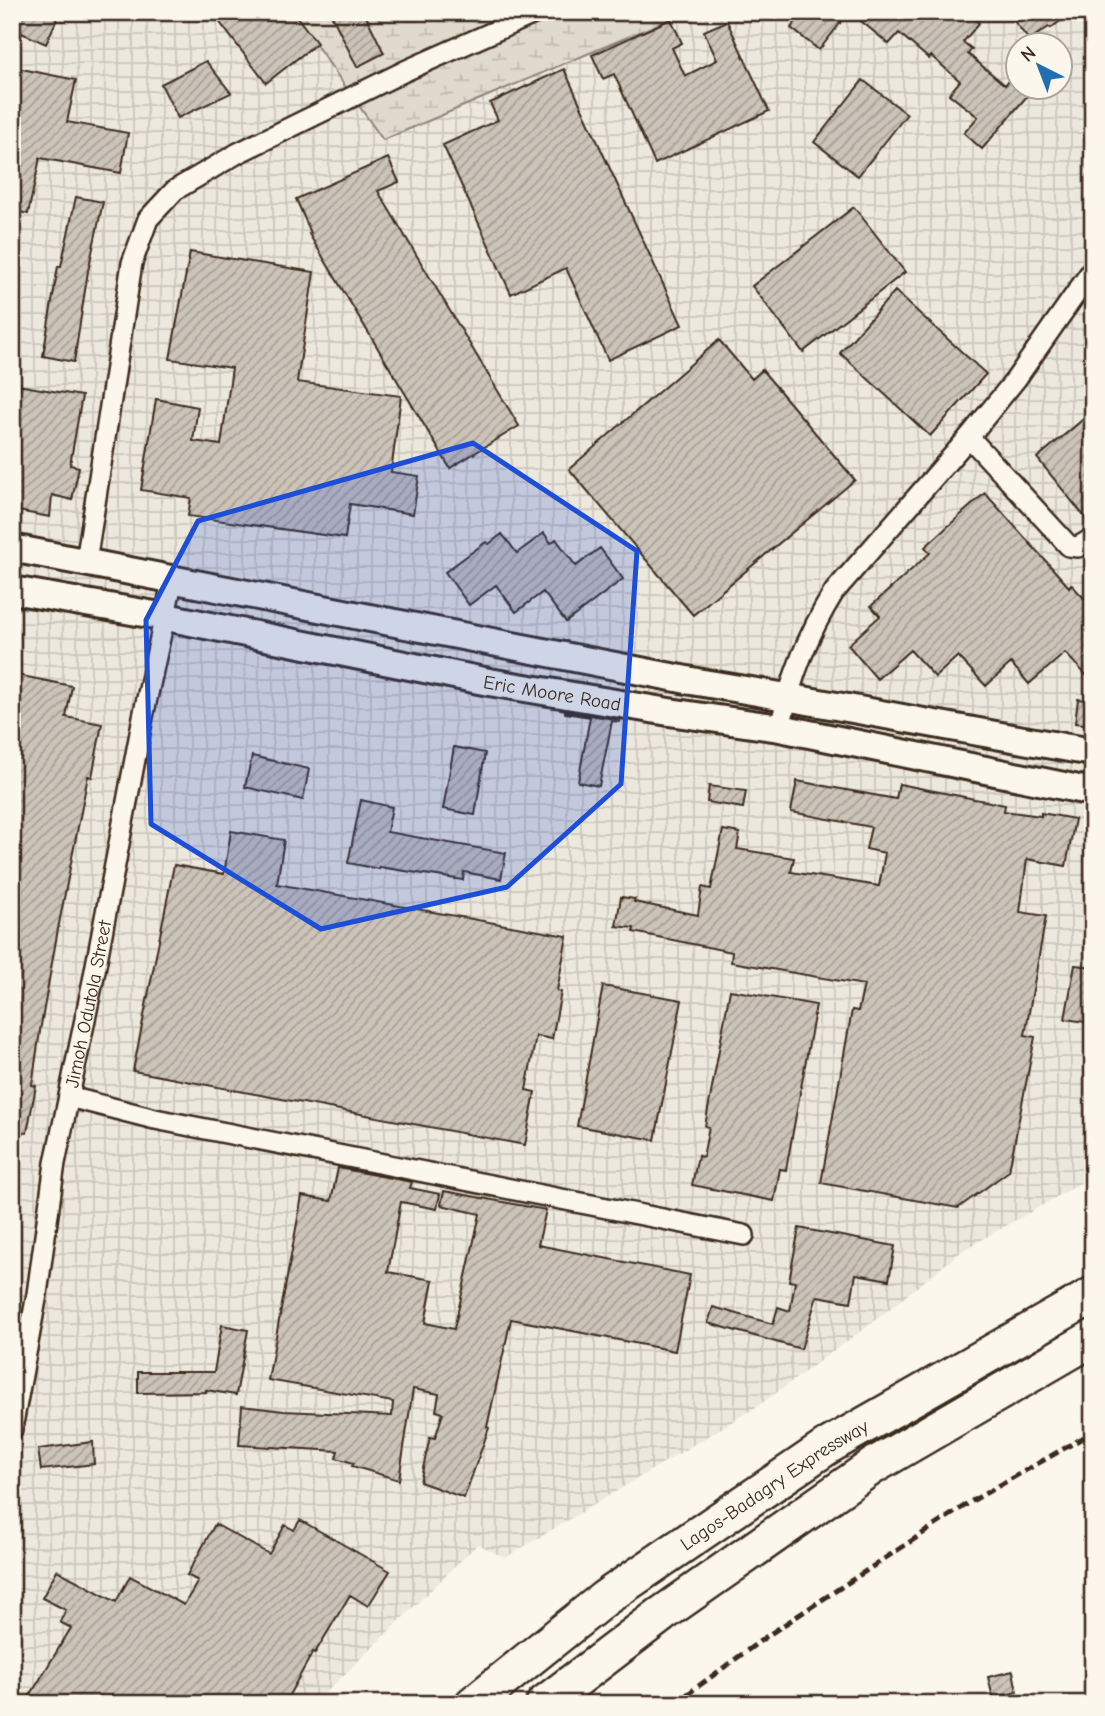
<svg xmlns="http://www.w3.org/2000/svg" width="1105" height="1716" font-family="'Comic Neue',sans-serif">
<defs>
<pattern id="industrial-grid" width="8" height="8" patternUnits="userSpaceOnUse" patternTransform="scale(1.75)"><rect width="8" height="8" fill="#ede8dd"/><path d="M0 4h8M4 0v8" fill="none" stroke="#ccc7bd"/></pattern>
<pattern id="wetland-marsh" width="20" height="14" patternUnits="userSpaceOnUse" patternTransform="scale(1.75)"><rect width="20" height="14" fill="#dfd9ce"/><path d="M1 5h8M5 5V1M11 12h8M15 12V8" fill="none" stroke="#c0bab0"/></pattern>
<pattern id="building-hatch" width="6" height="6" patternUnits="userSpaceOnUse" patternTransform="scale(1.75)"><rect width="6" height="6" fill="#ccc4b9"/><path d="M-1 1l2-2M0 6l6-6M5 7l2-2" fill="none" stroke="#a79f96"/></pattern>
</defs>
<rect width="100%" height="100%" fill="#fbf7ec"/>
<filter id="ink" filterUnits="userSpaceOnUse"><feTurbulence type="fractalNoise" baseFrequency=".0143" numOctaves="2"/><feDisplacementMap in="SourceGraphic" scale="14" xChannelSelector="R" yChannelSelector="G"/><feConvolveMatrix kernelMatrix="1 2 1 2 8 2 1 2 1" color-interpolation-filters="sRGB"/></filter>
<g filter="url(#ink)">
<!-- industrial -->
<path fill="url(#industrial-grid)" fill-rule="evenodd" d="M12 12H1093V1176L962 1251 872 1323 758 1406 505 1558 478 1544 314 1704H12ZM1018 46H1060V88H1018Z"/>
<!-- wetland -->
<path fill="url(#wetland-marsh)" stroke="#8d8276" stroke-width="2" d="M293 12H687L383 140Z"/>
<!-- building -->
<path fill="url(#building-hatch)" stroke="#3b2a1e" stroke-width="2" d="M12 12H60L46 44 22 33 12 51Z
M212 12H293L317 43 266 83Z
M330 12H364L384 53 357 67Z
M803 12H849L819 50 791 28Z
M850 12H967L979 23 963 42 972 49 968 54 1005 85 1018 70V88H1034L982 149 964 133 978 117 949 94 960 81 931 56 929 59 899 33 889 44Z
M1007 12H1072L1051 28 1049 27 1029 40Z
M671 19 682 43 672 48 685 76 717 60 704 31 727 21 769 111 655 164 614 74 603 79 592 55Z
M206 61 231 93 178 118 161 84Z
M12 67 76 80 67 122 128 133 121 173 40 158 28 214 12 210Z
M564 69 682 325 608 360 566 268 511 294 443 145 498 120 490 103Z
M863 80 907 114 858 176 814 142Z
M388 158 399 182 378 191 519 426 450 468 309 234 311 233 296 199Z
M76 197 103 202 88 271 74 362 43 356 58 266H61Z
M854 207 905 272 803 352 752 286Z
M190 252 314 272 297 382 401 396 391 472 419 476 413 514 350 504 345 538 188 516 191 498 141 490 156 399 198 407 193 441 221 445 232 368 170 359Z
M895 291 986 374 930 436 840 353Z
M719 340 752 379 762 370 855 480 693 615 569 469Z
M12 384 82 396 70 465 79 467 72 500 52 495 50 517 12 510Z
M1093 411V526H1092L1037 458Z
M985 493 1069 587 1071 584 1093 608V682L1065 653 1029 684 1011 663 986 686 958 656 935 677 910 650 877 679 848 645 880 616 871 606 930 553 925 547Z
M544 533 551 543 556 539 576 566 600 548 623 579 566 622 543 592 516 612 496 585 469 605 445 572 486 542 489 544 502 534 517 553Z
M12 674 72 686 66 717 102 724 92 777 88 776 58 929 40 1031 32 1085 36 1086 27 1133 12 1131Z
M1078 699 1093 701V725L1075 723Z
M565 711 620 720 619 722 612 721 599 786 578 782 590 717 565 713Z
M454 747 485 753 475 815 443 809Z
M252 756 309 769 303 800 245 787Z
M797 781 896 799 899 784 1005 805 1004 811 1041 816V813L1075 819 1066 866 1027 859 1020 912 1046 916 1025 1035 1035 1037 1009 1171 958 1208 821 1183 852 1010 858 1011 864 985 731 962 732 952 633 932 634 928 616 926 621 897 635 899 634 902 698 915 702 887 711 889 723 830 740 833 737 849 794 858 791 872 879 886 885 853 866 849 871 827 791 812Z
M709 786 746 791 743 808 707 802Z
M361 800 392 807 387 832 506 853 501 879 464 872 463 880 379 867V869L348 863Z
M231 831 284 840 277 884 567 936 557 991 561 992 552 1039 536 1036 526 1090 535 1092 525 1145 133 1071 174 865 224 874Z
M1075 965 1093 967V1023L1065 1019Z
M603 986 682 1000 655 1140 577 1126Z
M730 990 816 1005 786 1170 780 1169 774 1201 692 1185 698 1156 703 1157 709 1127 705 1126Z
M338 1168 412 1182 410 1188 440 1194 437 1209 401 1202 388 1272 433 1280 425 1323 454 1329 480 1214 441 1205 444 1191 546 1210 538 1245 690 1275 675 1351 511 1319 487 1427 489 1428 464 1498 420 1482 430 1437 435 1438 443 1413 436 1411 439 1394 413 1389 399 1480 352 1466 354 1463 336 1458 338 1451 239 1445 242 1406 284 1411 392 1416 393 1402 268 1380 302 1196 331 1201Z
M799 1228 895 1246 889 1280 856 1274 851 1302 817 1296 801 1349 708 1323 713 1307 773 1324 778 1307 790 1311 795 1282 789 1281Z
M222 1325 248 1330 236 1395 206 1390V1392L138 1393V1372H214Z
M93 1442 94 1464 41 1470 38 1449Z
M300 1520 390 1571 368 1606 350 1595 315 1653 313 1652 284 1704H25L71 1628 60 1622 66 1610 42 1598 57 1570 116 1602 130 1576 184 1605 198 1581 187 1575 215 1524 269 1554 285 1525 294 1530Z
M1013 1671 1017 1692 993 1698 988 1677Z"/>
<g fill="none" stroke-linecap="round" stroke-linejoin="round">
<!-- street casing -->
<g stroke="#3b2a1e" stroke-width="24">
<g id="street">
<path d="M969 437 1069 546 1078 547 1093 538"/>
<path d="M86 562 132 263 148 219 175 190 238 153 405 71 538 12"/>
<path d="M780 728C790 681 809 632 834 592L969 437 1016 379 1093 269"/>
<path d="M69 1097 155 1119 744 1235"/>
<path id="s1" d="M12 1429 37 1294 55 1163 93 981 143 717 173 578"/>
</g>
</g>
<!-- secondary casing -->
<g stroke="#3b2a1e" stroke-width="32">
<g id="secondary">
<path d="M12 548 697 682C829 703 961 730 1093 752"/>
<path id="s2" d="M12 590 166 617 489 682 669 712 780 728 1093 792"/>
</g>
</g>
<!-- highway casing -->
<g stroke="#3b2a1e" stroke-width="40">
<g id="highway">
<path id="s3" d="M473 1704 605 1598 828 1446 1093 1295"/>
<path d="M544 1704 662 1614 873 1466 1093 1338"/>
</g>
</g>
<!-- street -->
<use href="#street" stroke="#fbf7ec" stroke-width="19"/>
<!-- secondary -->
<use href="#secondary" stroke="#fbf7ec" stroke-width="26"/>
<!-- highway -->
<use href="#highway" stroke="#fbf7ec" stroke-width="35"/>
<!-- rail -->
<path stroke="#3b2a1e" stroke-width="5" stroke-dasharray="10 5" stroke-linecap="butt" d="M674 1704 767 1636 972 1501 1093 1432"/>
</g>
</g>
<!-- marked area -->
<path fill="#1d4ed8" fill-opacity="0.2" stroke="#1d4ed8" stroke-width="5" stroke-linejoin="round" d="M473 443 637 551 621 784 507 887 321 929 151 824 146 620 198 521Z"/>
<g text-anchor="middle" stroke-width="5" stroke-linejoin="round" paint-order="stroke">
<!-- street labels -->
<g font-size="19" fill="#3b2a1e" stroke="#fbf7ec">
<text dy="7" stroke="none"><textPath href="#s2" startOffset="550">Eric Moore Road</textPath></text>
<text dy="7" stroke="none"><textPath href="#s1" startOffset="432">Jimoh Odutola Street</textPath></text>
<text dy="7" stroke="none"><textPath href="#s3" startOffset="373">Lagos-Badagry Expressway</textPath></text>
</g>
</g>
<!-- margin -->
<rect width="1105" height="1716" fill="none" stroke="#fbf7ec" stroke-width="42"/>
<rect x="21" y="21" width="1063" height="1674" fill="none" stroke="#3b2a1e" stroke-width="2.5" filter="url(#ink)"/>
<!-- north arrow -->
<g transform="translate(1039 66) rotate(318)"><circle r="33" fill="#fbf7ec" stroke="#aea59a" stroke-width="2"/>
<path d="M0-5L12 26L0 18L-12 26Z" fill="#1f6fb2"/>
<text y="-10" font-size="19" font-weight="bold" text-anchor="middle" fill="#3b2a1e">N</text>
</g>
</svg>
